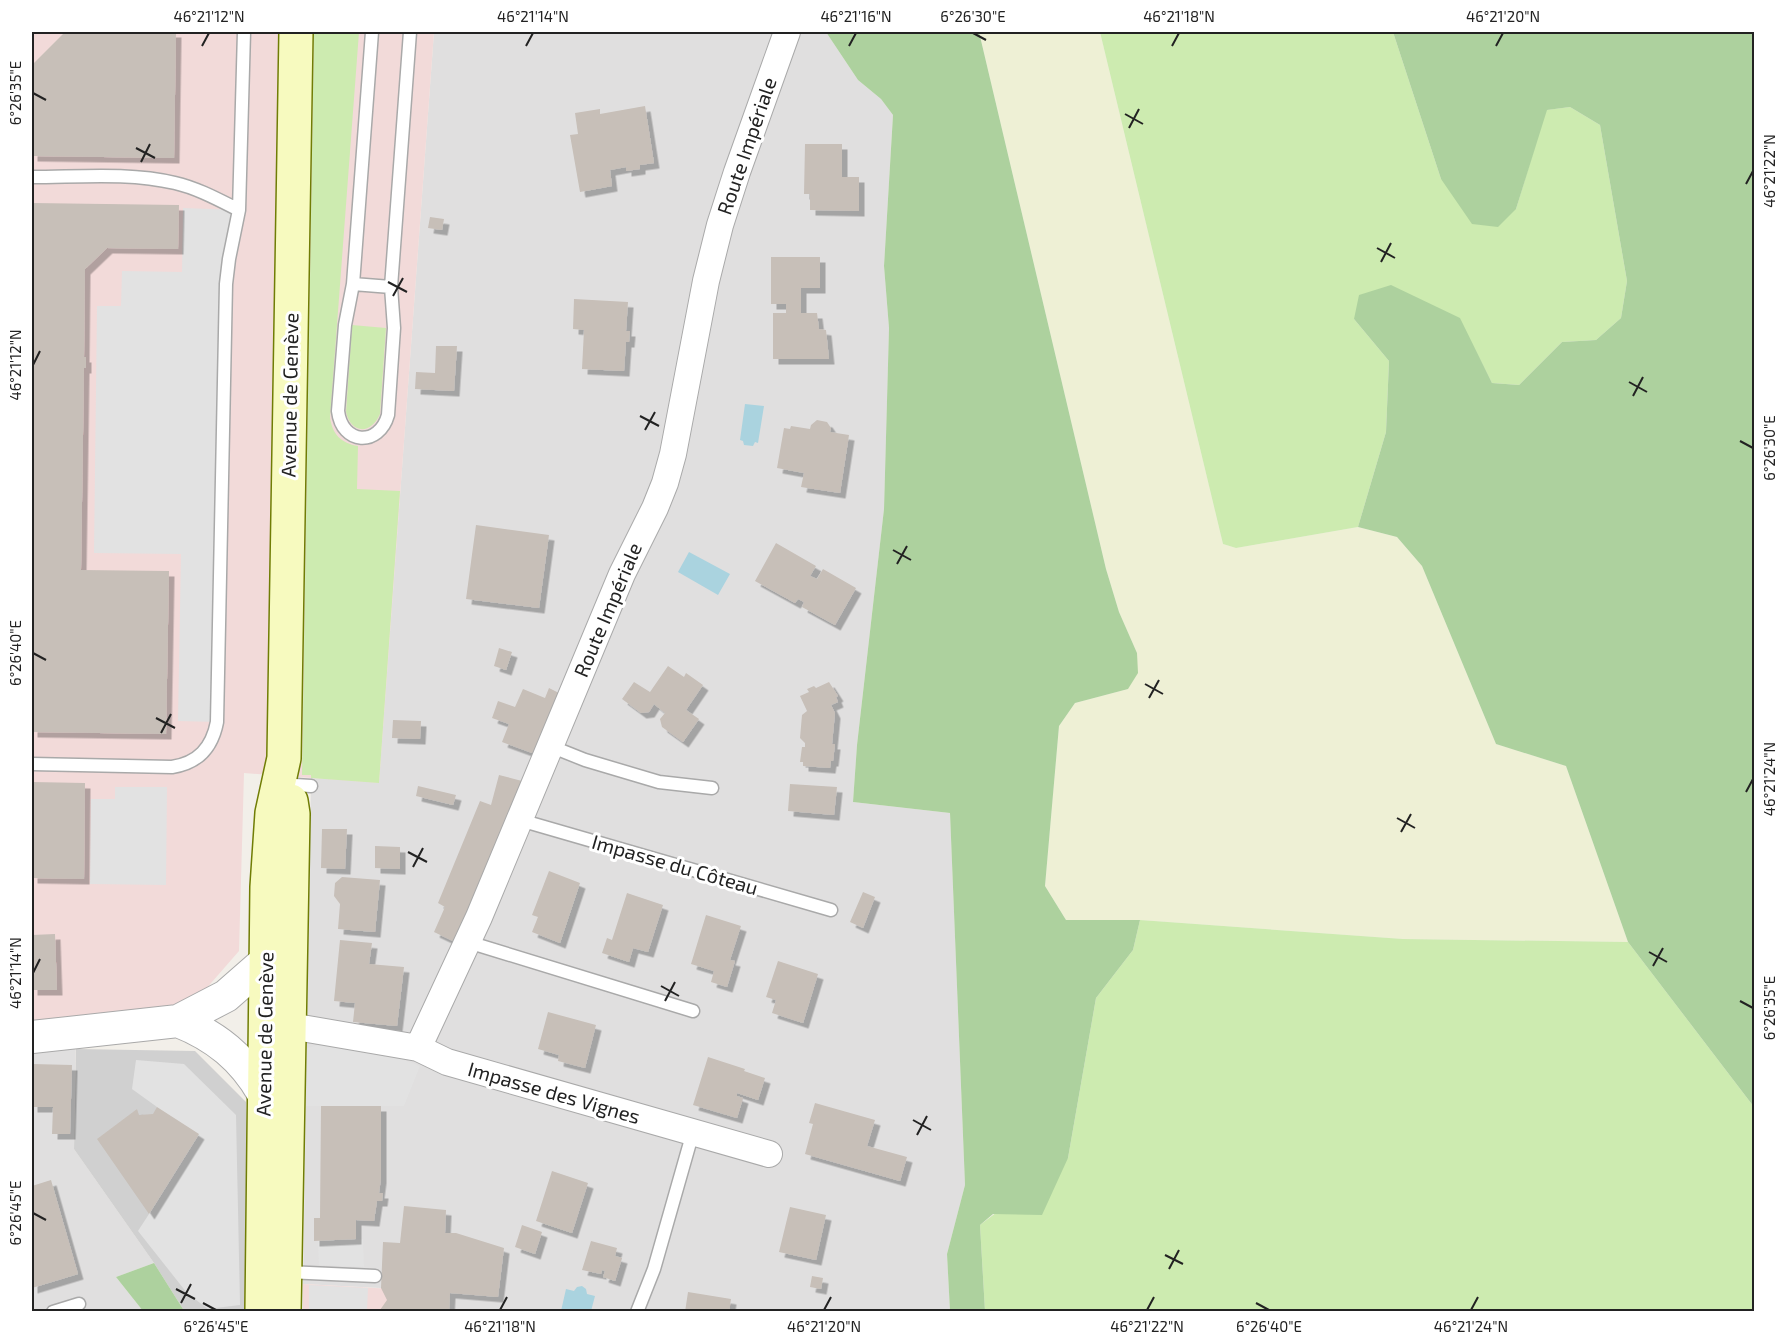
<svg xmlns="http://www.w3.org/2000/svg" width="1786" height="1343" font-family="'Exo 2',sans-serif">
<defs>
<filter id="shadow"><feDropShadow dx="5.5" dy="5.5" stdDeviation="0" flood-color="#0004"/></filter>
</defs>
<rect width="100%" height="100%" fill="#f2efe9"/>
<!-- residential -->
<path fill="#e0dfdf" d="M434 32H826L858 80 881 99 893 115 884 266 889 328 884 509 857 745 853 802 950 813 965 1185 947 1254 950 1311 410 1312 381 1288 303 1284 311 778 379 782Z
M76 1033 74 1149 154 1263 116 1277 143 1311 32 1312V1037Z"/>
<!-- commercial -->
<path fill="#f2dad9" d="M32 32H434L379 783 244 773 239 951 178 1021 32 1037Z
M303 1284 411 1290 410 1311H303Z"/>
<!-- religious -->
<path fill="#d0d0d0" d="M76 1049 195 1051 246 1102 252 1310 183 1309 154 1263 74 1149Z"/>
<!-- farmland -->
<path fill="#eef0d5" d="M979 32H1100L1223 544 1236 548 1358 527 1397 537 1422 566 1496 744 1566 766 1628 942 1403 939 1140 920H1066L1045 886 1059 726 1075 703 1128 689 1137 653 1119 612 1106 569Z"/>
<!-- grass -->
<path fill="#cdebb0" d="M314 32H359L330 418C333 435 341 443 358 446L357 489 400 491 379 783 311 778V775H302Z
M1100 32H1393L1441 179 1516 209 1546 110 1570 107 1600 125 1627 281 1621 318 1596 340 1562 342 1519 385 1492 383 1459 318 1354 319 1389 361 1386 432 1358 527 1236 548 1223 544Z
M352 325 386 328 380 414C371 435 351 434 346 412Z
M1140 920 1403 939 1628 942 1754 1107V1311H985L980 1225 1068 1158 1096 998 1133 950Z"/>
<!-- forest -->
<path fill="#add19e" d="M826 32H979L1106 569 1119 612 1137 653 1138 673 1128 689 1075 703 1059 726 1045 886 1066 920H1140L1133 950 1096 998 1068 1158 1042 1215 993 1214 980 1225 985 1311H950L947 1254 965 1185 950 813 853 802 857 745 884 509 889 328 884 266 893 115 881 99 858 80Z
M1393 32H1754V1107L1628 942 1566 766 1496 744 1422 566 1397 537 1358 527 1386 432 1389 361 1354 319 1359 295 1391 285 1460 318 1492 383 1519 385 1562 342 1596 340 1621 318 1627 281 1600 125 1570 107 1547 110 1516 209 1498 227 1472 224 1441 179Z
M154 1263 183 1309 252 1310V1311H143L116 1277Z"/>
<!-- parking -->
<path fill="#e2e2e2" d="M183 208 239 210 229 259 217 722 178 721 181 554 94 553 97 306H121L122 271 182 272Z
M115 787H167L166 885 90 884 91 799H115Z
M327 1043 394 1056 420 1066 404 1106H306L307 1048Z
M136 1060 184 1064 236 1115 240 1305 208 1309 187 1293 138 1231 149 1214 157 1107 132 1089Z
M363 1239 364 1267 319 1265 318 1241Z
M309 1285 368 1288 367 1311H309Z"/>
<!-- water -->
<path fill="#aad3df" d="M745 404 764 406 758 443 755 442 753 446 744 445 743 441 740 440Z
M689 552 730 574 718 595 678 572Z
M582 1286 586 1289 587 1294 595 1296 591 1311H561L566 1289 574 1291 577 1287Z"/>
<!-- building -->
<path fill="#c7bfb8" filter="url(#shadow)" d="M65 32H176L174 158 32 156V65Z
M645 106 654 163 640 165V169L626 171V167L610 170 612 186 580 192 570 135 578 134 575 113 600 109V114Z
M805 144H842V177H859V211L810 210V194H804Z
M32 203 179 205 178 249 107 248 85 269 84 357H86V368H84L81 570 169 571 166 734 32 732Z
M430 217 444 219 442 230 428 228Z
M771 257H820V288H801V313H817L819 329 826 330 829 359H773V313H786V304H771Z
M574 299 628 302 626 331H630L629 342H626L624 371 582 369 584 330 573 329Z
M436 346H457L454 391 415 389 416 372 435 373Z
M817 420 827 422 831 428 830 432 849 435 840 493 801 487 804 473 777 468 784 428 790 429 791 426 810 429 811 425Z
M476 525 549 535 539 608 466 599Z
M776 543 816 566 810 576 817 579 823 569 856 588 835 625 802 607 804 602 798 599 795 603 755 581Z
M499 648 512 652 506 670 494 666Z
M668 666 684 677 686 673 703 685 686 710 699 719 683 742 662 727 660 719 665 713 654 704 649 712 641 713 622 699 634 682 650 692Z
M829 682 838 696 836 697 838 702 831 705 835 713 832 744H835L833 761H831L830 768 803 766V762H800L802 747H805V743L800 738 802 715 807 711 800 696 809 692 807 689 814 686 816 688Z
M549 688 559 693 535 754 502 742 509 724 492 718 498 701 515 707 523 689 545 698Z
M393 720 421 721 420 739 392 738Z
M499 775 522 781 455 942 434 932 445 907 438 903 480 801 491 805Z
M32 782 85 783 84 879 32 878Z
M790 784 837 787 834 815 788 811Z
M418 786 456 795 453 805 416 796Z
M322 829H347L345 869 321 868Z
M375 846 400 847V869L375 868Z
M549 871 580 883 560 943 532 932 538 917 532 915Z
M342 877 380 880 375 932 338 929 340 904 334 896 335 883Z
M863 892 875 897 863 928 850 922Z
M627 893 663 905 648 952 633 948 629 962 602 953 607 938 612 940Z
M706 915 741 926 730 960 735 961 727 987 711 982 714 971 691 964Z
M55 934 57 990H32V935Z
M340 940 372 943 369 964 404 967 397 1026 353 1022 355 1003 334 1001Z
M778 961 818 974 803 1023 772 1013 776 1000 766 997Z
M548 1012 596 1025 585 1068 558 1061 559 1055 538 1049Z
M708 1057 745 1069 744 1071 765 1078 758 1100 737 1093V1096L743 1098 737 1118 693 1105Z
M32 1064 72 1065 70 1134H52L53 1107H32Z
M815 1103 875 1120 867 1146 907 1157 900 1181 805 1154 813 1124 809 1123Z
M321 1106H381V1178L379 1193H383L382 1201H377L374 1221 356 1220V1239L314 1241V1218H320Z
M157 1107 199 1134 149 1214 97 1139 137 1109 139 1115 153 1114Z
M552 1171 588 1183 572 1233 536 1221Z
M51 1180 78 1274 32 1288V1186Z
M404 1206 446 1210 445 1233H456L504 1248 498 1297 450 1293 449 1312H369V1309L380 1310 387 1300 381 1288 383 1242 400 1243Z
M790 1207 826 1215 816 1260 779 1252Z
M522 1225 542 1232 535 1254 515 1247Z
M591 1241 617 1248 615 1256 622 1258 615 1281 603 1277 605 1271 602 1270 601 1274 582 1270Z
M812 1276 823 1278 821 1289 810 1287Z
M688 1292 731 1299 729 1312H685Z"/>
<g fill="none" stroke-linecap="round" stroke-linejoin="round">
<!-- service casing -->
<g stroke="#a9a9a9" stroke-width="15">
<path id="service" d="M372 32 353 284 391 287 410 32
M32 177C78 177 129 172 175 183 197 188 219 200 239 210
M353 284 345 325 338 411C342 445 379 447 388 415L394 328 391 287
M550 746 585 760 659 782 712 788
M32 764 172 767C198 763 212 748 217 722L226 284 229 259 239 210 244 32
M279 784 311 786
M520 820 831 910
M468 942 693 1011
M287 1272 375 1276
M53 1312 79 1304
M637 1312 654 1269 693 1132"/>
</g>
<!-- minor casing -->
<g stroke="#a9a9a9" stroke-width="28">
<path id="minor" d="M290 1026 418 1048 447 1062 769 1154
M418 1048 479 917 622 574 655 508 665 483 673 454 706 281 720 225 737 172 787 32"/>
</g>
<!-- tertiary casing -->
<g stroke="#a9a9a9" stroke-width="34">
<path id="tertiary" d="M178 1021C216 1036 243 1058 263 1093
M32 1037 178 1021 226 996 266 961"/>
</g>
<!-- secondary casing -->
<g stroke="#707d05" stroke-width="36">
<path id="secondary" d="M262 1312 267 887 272 813 284 758 296 32
M284 1312 293 814 291 801"/>
</g>
<!-- service -->
<use href="#service" stroke="#fff" stroke-width="12"/>
<!-- minor -->
<use href="#minor" stroke="#fff" stroke-width="26"/>
<!-- tertiary -->
<use href="#tertiary" stroke="#fff" stroke-width="32"/>
<!-- secondary -->
<use href="#secondary" stroke="#f7fabf" stroke-width="33"/>
</g>
<!-- ticks -->
<path fill="none" stroke="#222" stroke-width="2" d="M973 33 986 40M202 46 209 33M526 46 533 33M849 46 856 33M1172 46 1179 33M1496 46 1503 33M33 93 46 100M1125 114 1143 124M1129 128 1139 109M136 148 155 158M141 162 150 144M1746 184 1753 171M1377 248 1395 258M1381 262 1391 243M388 282 407 292M393 296 403 278M33 365 40 351M1629 382 1647 392M1633 396 1643 377M640 416 659 426M645 430 655 412M1740 441 1753 448M893 550 911 560M897 564 907 546M33 653 46 660M1145 684 1163 694M1149 698 1159 680M156 718 175 728M161 733 171 714M1746 792 1753 779M1397 818 1415 828M1401 832 1411 814M408 852 427 862M413 867 423 848M1649 952 1667 962M1653 966 1663 948M33 973 40 959M661 986 679 996M665 1001 675 982M1740 1001 1753 1008M913 1120 931 1130M917 1135 927 1116M33 1213 46 1220M1165 1255 1183 1264M1169 1269 1179 1250M176 1289 195 1299M181 1303 191 1284M203 1303 216 1310M1256 1303 1269 1310M500 1310 507 1297M824 1310 831 1297M1147 1310 1154 1297M1471 1310 1478 1297"/>
<g text-anchor="middle" stroke-width="6" stroke-linejoin="round" paint-order="stroke">
<!-- street labels -->
<g font-size="20" fill="#222" stroke="#fff">
<text transform="translate(747 146) rotate(-71)" y="7">Route Impériale</text>
<text transform="translate(290 395) rotate(-89)" y="7">Avenue de Genève</text>
<text transform="translate(608 610) rotate(-67)" y="7">Route Impériale</text>
<text transform="translate(675 865) rotate(16)" y="7">Impasse du Côteau</text>
<text transform="translate(265 1034) rotate(-89)" y="7">Avenue de Genève</text>
<text transform="translate(554 1093) rotate(16)" y="7">Impasse des Vignes</text>
</g>
</g>
<!-- border -->
<rect width="1786" height="1343" fill="none" stroke="#ffffff" stroke-width="66"/>
<rect x="33" y="33" width="1720" height="1277" fill="none" stroke="#222" stroke-width="2"/>
<g font-size="15" text-anchor="middle" fill="#222">
<text x="209" y="22">46°21'12"N</text>
<text x="533" y="22">46°21'14"N</text>
<text x="856" y="22">46°21'16"N</text>
<text x="973" y="22">6°26'30"E</text>
<text x="1179" y="22">46°21'18"N</text>
<text x="1503" y="22">46°21'20"N</text>
<text transform="translate(16 93) rotate(-90)" y="5">6°26'35"E</text>
<text transform="translate(1770 171) rotate(-90)" y="5">46°21'22"N</text>
<text transform="translate(16 365) rotate(-90)" y="5">46°21'12"N</text>
<text transform="translate(1770 448) rotate(-90)" y="5">6°26'30"E</text>
<text transform="translate(16 653) rotate(-90)" y="5">6°26'40"E</text>
<text transform="translate(1770 779) rotate(-90)" y="5">46°21'24"N</text>
<text transform="translate(16 973) rotate(-90)" y="5">46°21'14"N</text>
<text transform="translate(1770 1008) rotate(-90)" y="5">6°26'35"E</text>
<text transform="translate(16 1213) rotate(-90)" y="5">6°26'45"E</text>
<text x="216" y="1332">6°26'45"E</text>
<text x="500" y="1332">46°21'18"N</text>
<text x="824" y="1332">46°21'20"N</text>
<text x="1147" y="1332">46°21'22"N</text>
<text x="1269" y="1332">6°26'40"E</text>
<text x="1471" y="1332">46°21'24"N</text>
</g>
</svg>
